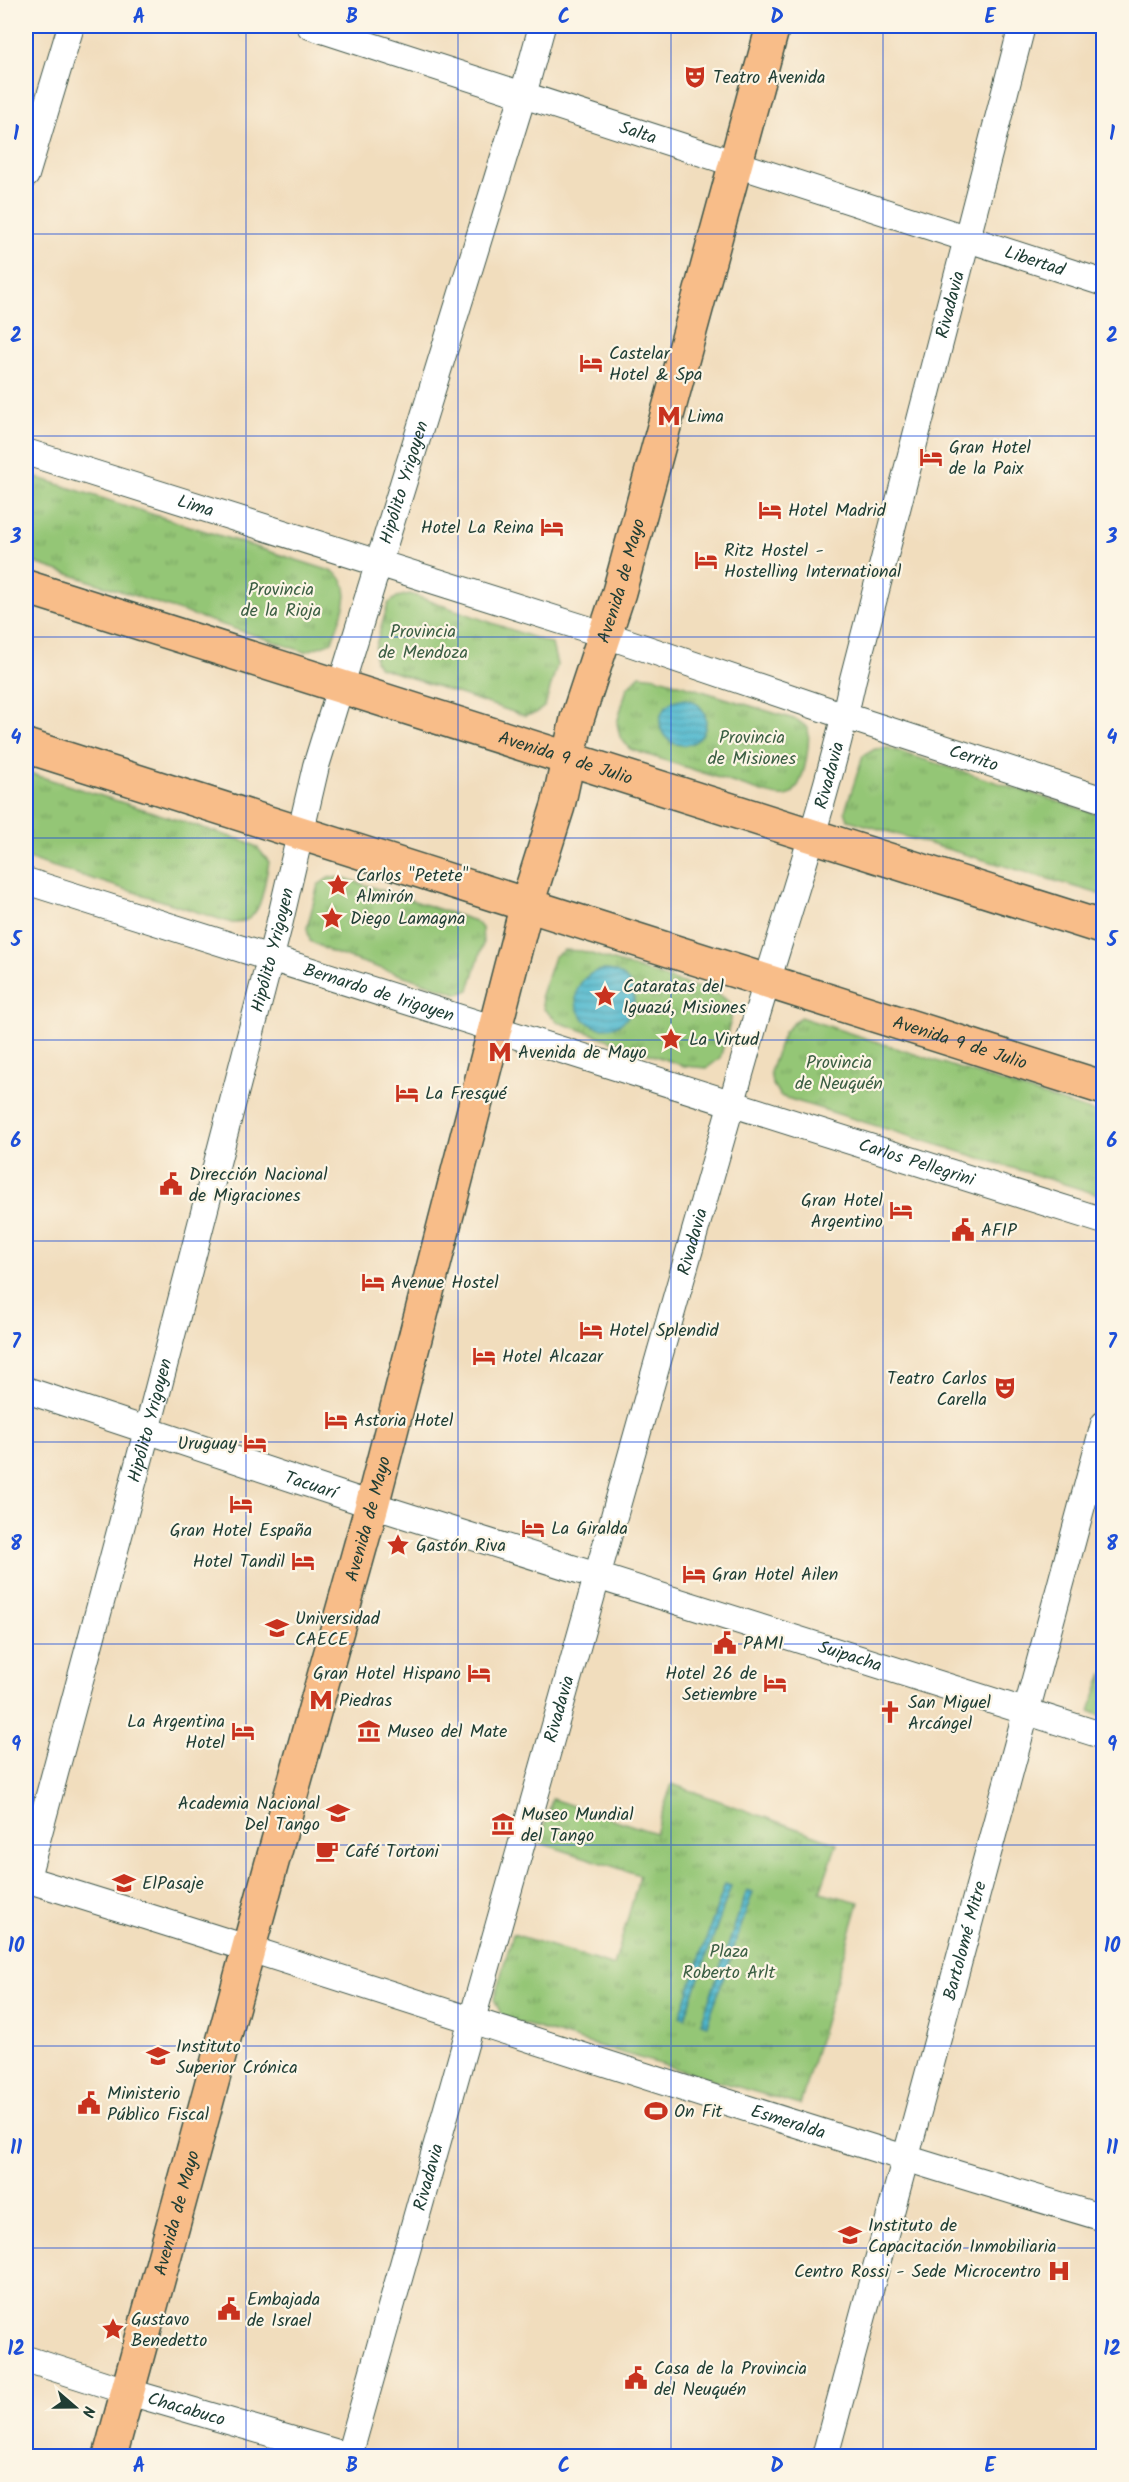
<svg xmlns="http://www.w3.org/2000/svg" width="1129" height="2482" font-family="Kalam,sans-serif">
<defs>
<pattern id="park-tufts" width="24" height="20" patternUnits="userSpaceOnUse" patternTransform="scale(1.5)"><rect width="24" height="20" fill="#94c676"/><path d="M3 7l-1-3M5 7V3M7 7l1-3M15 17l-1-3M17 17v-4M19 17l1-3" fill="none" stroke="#78a262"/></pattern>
<pattern id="water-rules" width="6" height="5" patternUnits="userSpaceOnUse" patternTransform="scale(1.5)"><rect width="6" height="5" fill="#51b9cf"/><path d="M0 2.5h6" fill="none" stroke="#4398a9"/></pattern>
</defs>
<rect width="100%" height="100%" fill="#fcf5e5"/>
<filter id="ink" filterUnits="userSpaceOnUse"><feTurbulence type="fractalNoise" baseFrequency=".0167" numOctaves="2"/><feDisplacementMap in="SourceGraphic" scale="12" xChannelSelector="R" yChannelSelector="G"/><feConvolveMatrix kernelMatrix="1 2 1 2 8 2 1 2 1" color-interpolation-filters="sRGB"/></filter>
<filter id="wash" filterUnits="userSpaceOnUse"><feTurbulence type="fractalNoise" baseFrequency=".008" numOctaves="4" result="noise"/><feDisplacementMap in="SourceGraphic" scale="24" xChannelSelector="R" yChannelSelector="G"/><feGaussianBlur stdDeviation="1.35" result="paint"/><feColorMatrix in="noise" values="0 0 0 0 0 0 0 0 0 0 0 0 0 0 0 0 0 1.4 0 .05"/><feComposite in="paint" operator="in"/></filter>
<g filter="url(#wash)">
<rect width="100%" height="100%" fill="#f1ddbd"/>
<!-- park -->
<path fill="url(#park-tufts)" stroke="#5a8255" stroke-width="1.5" d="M26 474 334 572C358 588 339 619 332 642L305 652 26 560Z
M410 594 552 644 557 665 545 706 536 713 525 716 379 667 375 661V648L388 604 397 597Z
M640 675 656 677 797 720 808 728C810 744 805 787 789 795 781 798 773 795 765 793L630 749 620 737 617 723 627 688Z
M888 748 1103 816V895L848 820 845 811 863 756 875 749Z
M26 772 247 842 257 847 269 862C263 887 264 924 232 923L26 858Z
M330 877 344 878 475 921 482 928 483 944 469 990 459 994 331 952 310 941 307 928 318 885Z
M564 950 582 951 720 995 730 1003 731 1020 720 1058 707 1068 684 1066 558 1022 544 1009 541 995 554 957Z
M800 1017 1103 1115V1196L780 1096 772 1083 770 1072 784 1032Z
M1103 1673V1717L1090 1711Z
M672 1784 837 1843 820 1892 859 1902 800 2105 503 2018 494 1999 513 1934 614 1966 640 1875 540 1843 552 1799 655 1833Z"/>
<!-- water -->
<path fill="url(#water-rules)" stroke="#387b82" stroke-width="1.5" d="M660 722a23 23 0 1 1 46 0a23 23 0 1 1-46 0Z
M576 999a29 29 0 1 1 58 0a29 29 0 1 1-58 0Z
M725 1884 731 1886 685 2018 680 2016Z
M747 1890 753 1892 707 2025 701 2023Z"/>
</g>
<g filter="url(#ink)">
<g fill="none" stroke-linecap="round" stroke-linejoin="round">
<!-- minor casing -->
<g stroke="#3e5549" stroke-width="28">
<g id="minor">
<path id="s1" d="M310 26 1104 283"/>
<path d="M26 175 71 26"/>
<path id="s2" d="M26 452 603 634 845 716 1104 800"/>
<path id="s3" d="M26 881 1104 1221"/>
<path id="s4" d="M26 1390 372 1505 1104 1736"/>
<path id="s5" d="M26 1879C386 1989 742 2112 1104 2218"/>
<path id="s6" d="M26 1881 147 1431 279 925 316 766 523 95 542 26"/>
<path id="s7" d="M26 2359 129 2392 348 2456"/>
<path id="s8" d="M349 2456C454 2090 553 1723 659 1357 692 1244 723 1131 756 1018 790 905 828 794 853 679L1022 26"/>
<path id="s9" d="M825 2456C920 2113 1009 1768 1104 1424"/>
</g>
</g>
<!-- major casing -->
<g stroke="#3e5549" stroke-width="36">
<g id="major">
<path id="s10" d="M110 2456 271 1866 372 1505 527 904 558 806 577 719 619 592 773 26"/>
</g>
</g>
<!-- highway casing -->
<g stroke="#3e5549" stroke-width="36">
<g id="highway">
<path id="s11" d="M26 587 1104 928"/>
<path id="s12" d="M26 746 1104 1088"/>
</g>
</g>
<!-- minor -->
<use href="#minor" stroke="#fff" stroke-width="26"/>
<!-- major -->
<use href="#major" stroke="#f8bd89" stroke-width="33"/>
<!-- highway -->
<use href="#highway" stroke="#f8bd89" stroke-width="33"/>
</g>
</g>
<!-- grid -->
<path fill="none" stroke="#1d4ed8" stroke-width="1.5" stroke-opacity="0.55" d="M246 26V2456M458 26V2456M671 26V2456M883 26V2456M26 234H1104M26 436H1104M26 637H1104M26 838H1104M26 1040H1104M26 1241H1104M26 1442H1104M26 1644H1104M26 1845H1104M26 2046H1104M26 2248H1104"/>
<!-- icons -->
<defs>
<g id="theatre-bare" transform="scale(1.8)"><path d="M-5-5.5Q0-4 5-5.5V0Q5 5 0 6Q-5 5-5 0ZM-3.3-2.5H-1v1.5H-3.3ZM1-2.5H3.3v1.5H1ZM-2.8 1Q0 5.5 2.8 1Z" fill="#c8321e" stroke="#fcf5e5" stroke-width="2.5" paint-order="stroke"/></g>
<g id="hotel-bare" transform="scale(1.8)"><path d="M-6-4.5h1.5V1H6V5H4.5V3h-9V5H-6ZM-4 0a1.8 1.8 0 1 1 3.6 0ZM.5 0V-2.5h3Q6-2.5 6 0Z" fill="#c8321e" stroke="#fcf5e5" stroke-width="2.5" paint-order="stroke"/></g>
<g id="metro-bare" transform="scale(1.8)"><path d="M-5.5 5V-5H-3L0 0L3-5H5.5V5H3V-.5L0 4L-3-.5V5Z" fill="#c8321e" stroke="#fcf5e5" stroke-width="2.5" paint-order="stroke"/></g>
<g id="sight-bare" transform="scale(1.8)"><path d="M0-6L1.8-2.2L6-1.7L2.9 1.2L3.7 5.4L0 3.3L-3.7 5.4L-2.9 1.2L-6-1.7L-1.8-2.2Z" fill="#c8321e" stroke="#fcf5e5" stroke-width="2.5" paint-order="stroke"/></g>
<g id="civic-bare" transform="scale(1.8)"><path d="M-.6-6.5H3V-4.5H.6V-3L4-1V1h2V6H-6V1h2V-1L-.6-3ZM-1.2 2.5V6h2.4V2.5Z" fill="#c8321e" stroke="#fcf5e5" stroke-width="2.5" paint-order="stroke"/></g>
<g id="university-bare" transform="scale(1.8)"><path d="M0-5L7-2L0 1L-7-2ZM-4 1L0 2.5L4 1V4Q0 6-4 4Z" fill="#c8321e" stroke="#fcf5e5" stroke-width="2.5" paint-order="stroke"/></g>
<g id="church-bare" transform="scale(1.8)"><path d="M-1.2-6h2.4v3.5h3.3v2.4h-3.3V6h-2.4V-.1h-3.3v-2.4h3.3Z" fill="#c8321e" stroke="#fcf5e5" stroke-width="2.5" paint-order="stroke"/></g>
<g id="museum-bare" transform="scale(1.8)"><path d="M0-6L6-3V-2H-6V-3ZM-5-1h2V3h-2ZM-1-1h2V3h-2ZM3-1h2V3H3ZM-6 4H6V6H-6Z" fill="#c8321e" stroke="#fcf5e5" stroke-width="2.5" paint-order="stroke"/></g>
<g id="cafe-bare" transform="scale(1.8)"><path d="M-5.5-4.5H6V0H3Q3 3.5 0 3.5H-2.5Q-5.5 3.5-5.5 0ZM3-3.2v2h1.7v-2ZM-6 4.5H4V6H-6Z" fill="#c8321e" stroke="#fcf5e5" stroke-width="2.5" paint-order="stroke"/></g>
<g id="stadium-bare" transform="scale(1.8)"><path d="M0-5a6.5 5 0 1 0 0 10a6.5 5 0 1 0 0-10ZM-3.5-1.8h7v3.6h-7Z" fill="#c8321e" stroke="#fcf5e5" stroke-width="2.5" paint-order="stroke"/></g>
<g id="hospital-bare" transform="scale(1.8)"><path d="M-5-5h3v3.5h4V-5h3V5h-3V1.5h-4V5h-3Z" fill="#c8321e" stroke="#fcf5e5" stroke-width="2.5" paint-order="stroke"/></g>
</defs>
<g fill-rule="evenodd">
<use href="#theatre-bare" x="695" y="77"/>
<use href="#hotel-bare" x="591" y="363"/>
<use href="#metro-bare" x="669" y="416"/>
<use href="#hotel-bare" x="931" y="457"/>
<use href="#hotel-bare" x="770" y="510"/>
<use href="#hotel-bare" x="552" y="527"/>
<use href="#hotel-bare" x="706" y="560"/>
<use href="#sight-bare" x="338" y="885"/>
<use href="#sight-bare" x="332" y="918"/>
<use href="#sight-bare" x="605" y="996"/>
<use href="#sight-bare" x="671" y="1039"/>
<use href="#metro-bare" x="500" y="1052"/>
<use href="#hotel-bare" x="407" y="1093"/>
<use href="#civic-bare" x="171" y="1184"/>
<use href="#hotel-bare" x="901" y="1210"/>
<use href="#civic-bare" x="963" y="1230"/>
<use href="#hotel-bare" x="373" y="1282"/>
<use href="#hotel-bare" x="591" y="1330"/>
<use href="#hotel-bare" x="484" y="1356"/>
<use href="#theatre-bare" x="1005" y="1388"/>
<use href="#hotel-bare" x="336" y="1420"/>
<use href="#hotel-bare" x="255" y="1443"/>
<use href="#hotel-bare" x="241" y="1504"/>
<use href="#hotel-bare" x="533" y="1528"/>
<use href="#sight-bare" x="398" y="1545"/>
<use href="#hotel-bare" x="303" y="1561"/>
<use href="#hotel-bare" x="694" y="1574"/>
<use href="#university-bare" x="277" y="1628"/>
<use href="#civic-bare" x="725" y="1643"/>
<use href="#hotel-bare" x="479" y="1673"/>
<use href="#hotel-bare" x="775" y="1683"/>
<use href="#metro-bare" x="321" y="1700"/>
<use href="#church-bare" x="890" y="1712"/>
<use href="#hotel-bare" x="243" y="1731"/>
<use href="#museum-bare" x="369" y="1731"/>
<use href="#university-bare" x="338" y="1813"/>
<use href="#museum-bare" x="503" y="1824"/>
<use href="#cafe-bare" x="327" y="1851"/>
<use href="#university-bare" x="124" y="1883"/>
<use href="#university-bare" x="158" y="2056"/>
<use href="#civic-bare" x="89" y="2103"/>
<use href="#stadium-bare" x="656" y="2111"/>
<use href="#university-bare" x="850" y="2235"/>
<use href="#hospital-bare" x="1059" y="2271"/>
<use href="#civic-bare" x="229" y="2309"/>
<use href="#sight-bare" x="113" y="2329"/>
<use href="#civic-bare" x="636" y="2378"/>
</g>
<g text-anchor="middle" stroke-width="4.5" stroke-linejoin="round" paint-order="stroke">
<!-- poi labels -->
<g font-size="18" fill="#1f3d34" stroke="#fcf5e5" text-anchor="start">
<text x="713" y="83">Teatro Avenida</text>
<text x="609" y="359">Castelar<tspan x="609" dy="21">Hotel &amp; Spa</tspan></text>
<text x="687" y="422">Lima</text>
<text x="949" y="453">Gran Hotel<tspan x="949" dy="21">de la Paix</tspan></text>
<text x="788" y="516">Hotel Madrid</text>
<text x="534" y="533" text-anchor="end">Hotel La Reina</text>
<text x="724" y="556">Ritz Hostel -<tspan x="724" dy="21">Hostelling International</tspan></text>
<text x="356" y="881">Carlos "Petete"<tspan x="356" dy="21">Almirón</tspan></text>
<text x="350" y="924">Diego Lamagna</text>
<text x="623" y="992">Cataratas del<tspan x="623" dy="21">Iguazú, Misiones</tspan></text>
<text x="689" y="1045">La Virtud</text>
<text x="518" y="1058">Avenida de Mayo</text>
<text x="425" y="1099">La Fresqué</text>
<text x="189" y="1180">Dirección Nacional<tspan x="189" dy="21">de Migraciones</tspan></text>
<text x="883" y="1206" text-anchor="end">Gran Hotel<tspan x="883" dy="21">Argentino</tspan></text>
<text x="981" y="1236">AFIP</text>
<text x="391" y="1288">Avenue Hostel</text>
<text x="609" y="1336">Hotel Splendid</text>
<text x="502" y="1362">Hotel Alcazar</text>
<text x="987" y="1384" text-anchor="end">Teatro Carlos<tspan x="987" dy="21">Carella</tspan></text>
<text x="354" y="1426">Astoria Hotel</text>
<text x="237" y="1449" text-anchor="end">Uruguay</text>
<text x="551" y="1534">La Giralda</text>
<text x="241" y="1536" text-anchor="middle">Gran Hotel España</text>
<text x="416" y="1551">Gastón Riva</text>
<text x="285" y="1567" text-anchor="end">Hotel Tandil</text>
<text x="712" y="1580">Gran Hotel Ailen</text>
<text x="295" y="1624">Universidad<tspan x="295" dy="21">CAECE</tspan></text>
<text x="743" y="1649">PAMI</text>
<text x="461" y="1679" text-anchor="end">Gran Hotel Hispano</text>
<text x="757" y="1679" text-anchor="end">Hotel 26 de<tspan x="757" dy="21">Setiembre</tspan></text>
<text x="339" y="1706">Piedras</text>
<text x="908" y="1708">San Miguel<tspan x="908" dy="21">Arcángel</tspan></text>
<text x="225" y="1727" text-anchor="end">La Argentina<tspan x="225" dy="21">Hotel</tspan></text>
<text x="387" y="1737">Museo del Mate</text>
<text x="320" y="1809" text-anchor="end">Academia Nacional<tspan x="320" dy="21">Del Tango</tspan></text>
<text x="521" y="1820">Museo Mundial<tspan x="521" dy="21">del Tango</tspan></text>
<text x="345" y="1857">Café Tortoni</text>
<text x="142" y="1889">ElPasaje</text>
<text x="176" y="2052">Instituto<tspan x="176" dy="21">Superior Crónica</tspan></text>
<text x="107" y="2099">Ministerio<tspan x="107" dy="21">Público Fiscal</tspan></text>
<text x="674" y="2117">On Fit</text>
<text x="868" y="2231">Instituto de<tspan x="868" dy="21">Capacitación Inmobiliaria</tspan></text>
<text x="1041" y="2277" text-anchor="end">Centro Rossi - Sede Microcentro</text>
<text x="247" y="2305">Embajada<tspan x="247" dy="21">de Israel</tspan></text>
<text x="131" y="2325">Gustavo<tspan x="131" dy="21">Benedetto</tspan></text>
<text x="654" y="2374">Casa de la Provincia<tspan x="654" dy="21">del Neuquén</tspan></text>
</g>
<!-- street labels -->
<g font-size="18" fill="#1f3d34" stroke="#fcf5e5">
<text dy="6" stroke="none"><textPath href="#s1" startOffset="345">Salta</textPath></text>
<text dy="6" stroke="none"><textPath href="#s1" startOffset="762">Libertad</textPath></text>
<text dy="6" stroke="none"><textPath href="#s8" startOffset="2234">Rivadavia</textPath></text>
<text dy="6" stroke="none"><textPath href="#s6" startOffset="1449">Hipólito Yrigoyen</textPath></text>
<text dy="6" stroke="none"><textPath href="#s2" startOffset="178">Lima</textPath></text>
<text dy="6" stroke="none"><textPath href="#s10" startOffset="1944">Avenida de Mayo</textPath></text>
<text dy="6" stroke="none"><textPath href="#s11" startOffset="566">Avenida 9 de Julio</textPath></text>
<text dy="6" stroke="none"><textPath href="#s2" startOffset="996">Cerrito</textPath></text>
<text dy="6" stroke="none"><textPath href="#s8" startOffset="1748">Rivadavia</textPath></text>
<text dy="6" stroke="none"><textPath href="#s6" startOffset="963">Hipólito Yrigoyen</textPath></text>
<text dy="6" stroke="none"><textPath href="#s3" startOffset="370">Bernardo de Irigoyen</textPath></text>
<text dy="6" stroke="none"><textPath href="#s12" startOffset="980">Avenida 9 de Julio</textPath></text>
<text dy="6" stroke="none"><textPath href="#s3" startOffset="934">Carlos Pellegrini</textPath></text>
<text dy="6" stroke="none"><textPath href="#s8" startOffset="1262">Rivadavia</textPath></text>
<text dy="6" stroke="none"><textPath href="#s6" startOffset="477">Hipólito Yrigoyen</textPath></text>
<text dy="6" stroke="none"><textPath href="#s4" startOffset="300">Tacuarí</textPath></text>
<text dy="6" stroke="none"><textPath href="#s10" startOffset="972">Avenida de Mayo</textPath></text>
<text dy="6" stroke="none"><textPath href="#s4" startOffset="866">Suipacha</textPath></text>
<text dy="6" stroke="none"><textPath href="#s8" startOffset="776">Rivadavia</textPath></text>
<text dy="6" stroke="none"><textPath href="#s9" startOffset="534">Bartolomé Mitre</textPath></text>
<text dy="6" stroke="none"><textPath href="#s5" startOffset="800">Esmeralda</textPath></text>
<text dy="6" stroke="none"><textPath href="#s8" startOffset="290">Rivadavia</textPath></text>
<text dy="6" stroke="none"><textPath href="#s10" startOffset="252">Avenida de Mayo</textPath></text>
<text dy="6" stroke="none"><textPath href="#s7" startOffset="168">Chacabuco</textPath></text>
</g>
<!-- park labels -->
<g font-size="18" fill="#3c5f44" stroke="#fcf5e5">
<text x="281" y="595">Provincia<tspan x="281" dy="21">de la Rioja</tspan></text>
<text x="423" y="637">Provincia<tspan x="423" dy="21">de Mendoza</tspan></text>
<text x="752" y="743">Provincia<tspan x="752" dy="21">de Misiones</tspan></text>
<text x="839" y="1068">Provincia<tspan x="839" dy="21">de Neuquén</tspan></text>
<text x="729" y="1957">Plaza<tspan x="729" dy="21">Roberto Arlt</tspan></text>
</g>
</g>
<!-- margin -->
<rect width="1129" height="2482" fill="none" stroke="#fcf5e5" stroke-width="66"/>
<!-- north arrow -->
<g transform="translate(75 2407) rotate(110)" stroke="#fcf5e5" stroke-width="4.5" paint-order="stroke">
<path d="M0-4.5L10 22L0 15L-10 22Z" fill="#1f3d34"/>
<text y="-9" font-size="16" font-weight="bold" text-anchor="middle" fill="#1f3d34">N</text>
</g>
<rect x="33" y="33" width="1063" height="2416" fill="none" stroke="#1d4ed8" stroke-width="2"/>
<g font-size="20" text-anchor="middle" font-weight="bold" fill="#1d4ed8">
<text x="139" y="23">A</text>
<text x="352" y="23">B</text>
<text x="564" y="23">C</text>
<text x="777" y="23">D</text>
<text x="990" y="23">E</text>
<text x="16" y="140">1</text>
<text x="1112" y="140">1</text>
<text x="16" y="342">2</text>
<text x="1112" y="342">2</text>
<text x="16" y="543">3</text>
<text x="1112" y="543">3</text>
<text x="16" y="744">4</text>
<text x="1112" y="744">4</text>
<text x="16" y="946">5</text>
<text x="1112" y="946">5</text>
<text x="16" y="1147">6</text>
<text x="1112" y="1147">6</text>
<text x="16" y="1348">7</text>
<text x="1112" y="1348">7</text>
<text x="16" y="1550">8</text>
<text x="1112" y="1550">8</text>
<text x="16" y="1751">9</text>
<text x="1112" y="1751">9</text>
<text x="16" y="1952">10</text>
<text x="1112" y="1952">10</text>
<text x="16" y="2154">11</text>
<text x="1112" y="2154">11</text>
<text x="16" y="2355">12</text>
<text x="1112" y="2355">12</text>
<text x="139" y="2472">A</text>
<text x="352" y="2472">B</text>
<text x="564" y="2472">C</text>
<text x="777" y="2472">D</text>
<text x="990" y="2472">E</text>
</g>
</svg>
